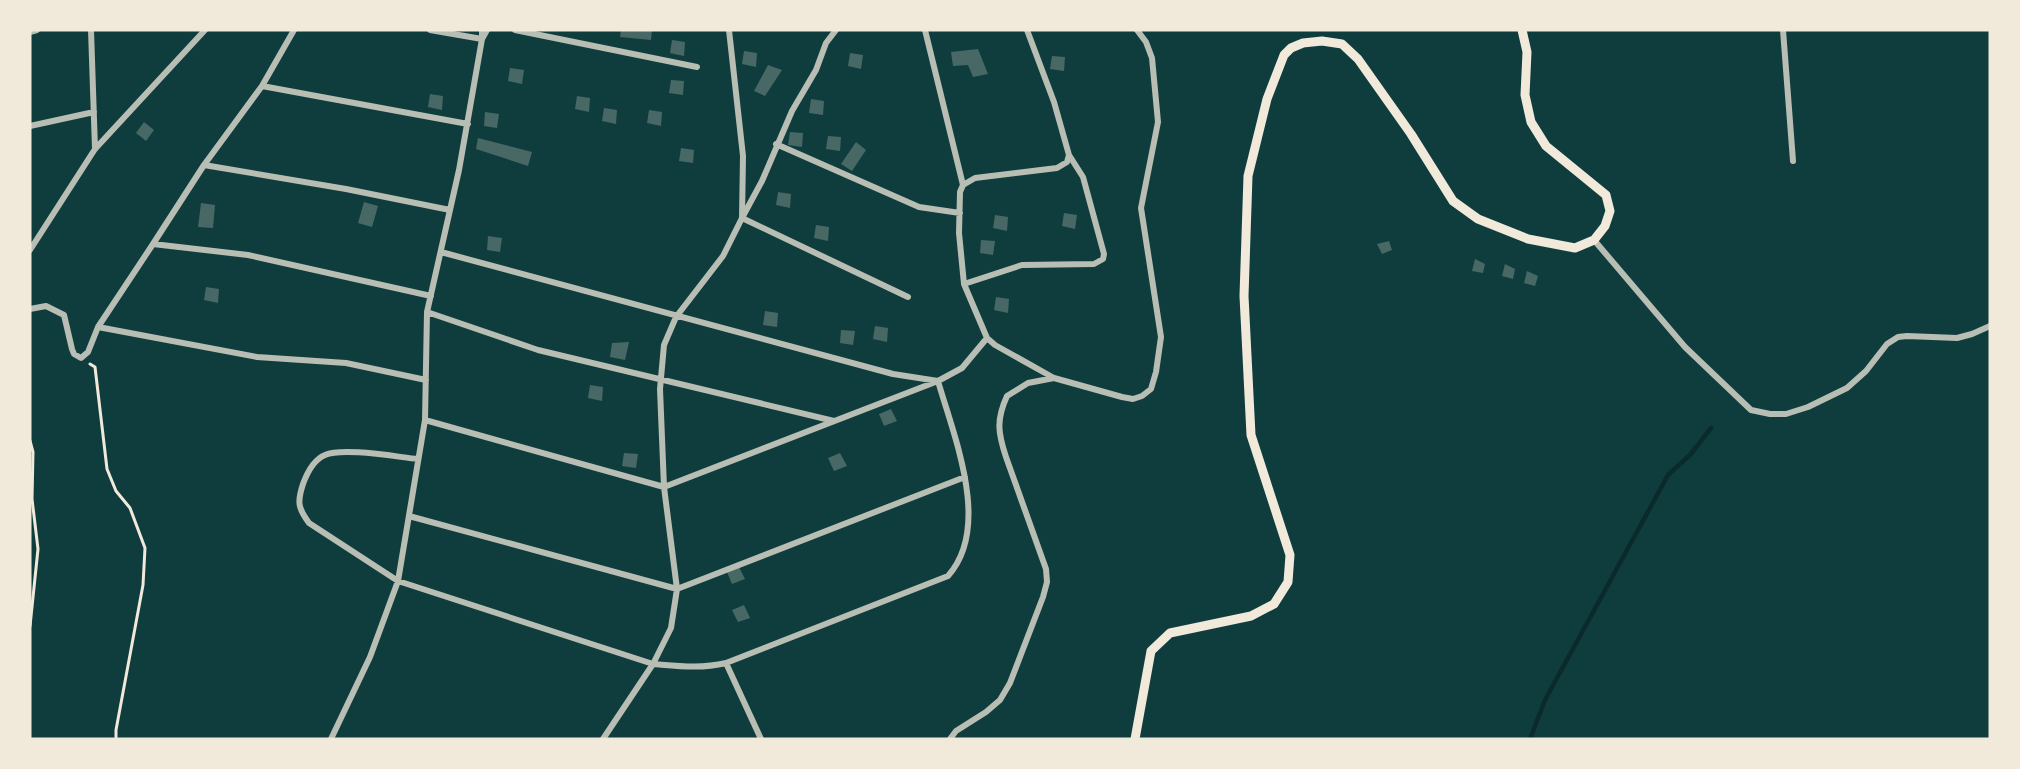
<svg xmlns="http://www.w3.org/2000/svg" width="2020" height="769" font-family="Quicksand,sans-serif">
<rect width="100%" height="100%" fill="#0f3d3e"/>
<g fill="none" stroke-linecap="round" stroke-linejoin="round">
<!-- stream -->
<path stroke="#0a2a2b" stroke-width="4.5" d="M1530 739 1545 700 1668 475 1690 455 1711 428"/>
</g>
<!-- building -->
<path fill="#486865" d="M621 30H652L651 40 620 37Z
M672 40 685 42 684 56 670 53Z
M978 49 988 74 973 77 968 65 953 66 951 52Z
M744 51 757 53 756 67 742 64Z
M850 53 863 55 861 69 848 66Z
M1052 56 1065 57 1064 71 1050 69Z
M768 65 782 70 765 96 754 91Z
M510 68 524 70 522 84 508 81Z
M671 80 684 81 683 95 669 93Z
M430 94 443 96 442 110 428 107Z
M577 96 590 98 589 112 575 109Z
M811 99 824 101 823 115 809 113Z
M604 108 617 110 616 124 602 121Z
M649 110 662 112 661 126 647 123Z
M485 112 499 114 497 128 484 126Z
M144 122 154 130 146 141 136 133Z
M790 132 803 133 802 147 788 145Z
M828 136 841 137 840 151 826 149Z
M478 138 532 152 528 166 476 149Z
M856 142 866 150 852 171 841 164Z
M681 148 694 150 693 163 679 161Z
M778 192 791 194 790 208 776 205Z
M364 202 378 206 372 227 358 223Z
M201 203 215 205 213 228 198 227Z
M1064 213 1077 215 1075 229 1062 226Z
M995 215 1008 217 1007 231 993 228Z
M816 225 829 227 828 241 814 238Z
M488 236 502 238 500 252 487 250Z
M981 240 995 241 993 255 980 253Z
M1389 241 1392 250 1382 254 1377 244Z
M1475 259 1485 264 1483 273 1472 271Z
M1505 264 1515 269 1513 279 1502 276Z
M1527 271 1538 276 1535 286 1524 283Z
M206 287 219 289 218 303 204 300Z
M996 297 1009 299 1008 313 994 310Z
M765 311 778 313 777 327 763 325Z
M875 326 888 328 887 342 873 339Z
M841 330 855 331 853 345 840 343Z
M629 342 625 360 610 357 612 343Z
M590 385 603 387 602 401 588 398Z
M891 409 897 421 884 426 879 414Z
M624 453 638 454 636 468 622 466Z
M840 453 847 466 834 471 828 458Z
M739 567 745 579 732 584 727 572Z
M744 605 750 618 738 622 732 610Z"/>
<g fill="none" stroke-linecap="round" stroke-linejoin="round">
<!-- path -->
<path stroke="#f1e9da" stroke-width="3" d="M90 364 95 367 107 469 116 491 130 508 145 548 143 585 116 730V739
M30 441 33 452 32 499 38 549 30 626"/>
<!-- minor -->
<path stroke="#b8beb3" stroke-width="6" d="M91 30 95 149
M430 30 482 39V30
M487 30 482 39 459 170 427 312 538 350 834 421
M515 30 697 67
M836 30 826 43 816 70 792 111 762 181 742 218 908 297
M925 30 963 185
M1027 30 1054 102 1069 155 1067 162 1057 168 975 178 963 185 960 192 959 233 964 284 987 338 995 345 1054 378 1122 397 1133 399 1142 396 1151 389 1156 372 1161 337 1141 208 1158 122 1152 58 1146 42 1137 30
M1783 30 1793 161
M30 32 37 30
M262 86 468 124
M30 126 94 112
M776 144 919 207 960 213
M204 165 346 189 450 210
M1594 240 1685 347 1751 410 1770 414H1786L1808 407 1847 388 1866 371 1887 344 1898 337 1907 336 1957 338 1972 334 1990 326
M153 244 204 165 262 86 294 30
M30 250 95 149 205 30
M964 284 1022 265 1094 264 1103 259 1104 254 1083 177 1069 155
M30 309 46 306 64 315 72 349 74 354 81 358 88 352 98 327 153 244 248 255 431 296
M98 327 257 357 346 363 426 380
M425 420 664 487 938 381 962 368 987 338
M418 459C397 457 343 447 325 455 313 460 307 473 303 484 297 502 298 508 309 523L398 581 653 664C678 666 701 669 726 663L948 576C992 527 954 437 938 381L893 374 441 252
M409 516 677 589 965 477
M726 663 761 739
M331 739 370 657 398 581 425 420 427 312
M603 739 653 664 671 628 677 589 664 487 660 389 664 345 676 317 723 256 742 218 743 156 729 30
M950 739 956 731 986 712 1000 700 1010 683 1043 597 1047 582 1046 569 1006 457C998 433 996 420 1007 396L1028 383 1054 378"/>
<!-- secondary -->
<path stroke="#f1e9da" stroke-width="9" d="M1135 739 1151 651 1170 633 1251 616 1274 604 1288 582 1290 555 1251 435 1244 296 1248 176 1267 99 1284 55 1291 48 1303 43 1322 41 1342 44 1358 59 1411 134 1453 201 1478 219 1528 239 1575 248 1594 240 1605 226 1610 211 1606 195 1546 146 1531 122 1525 95 1527 52 1522 30"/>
</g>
<!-- border -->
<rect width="2020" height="769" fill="none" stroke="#f1e9da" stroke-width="63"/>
</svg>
